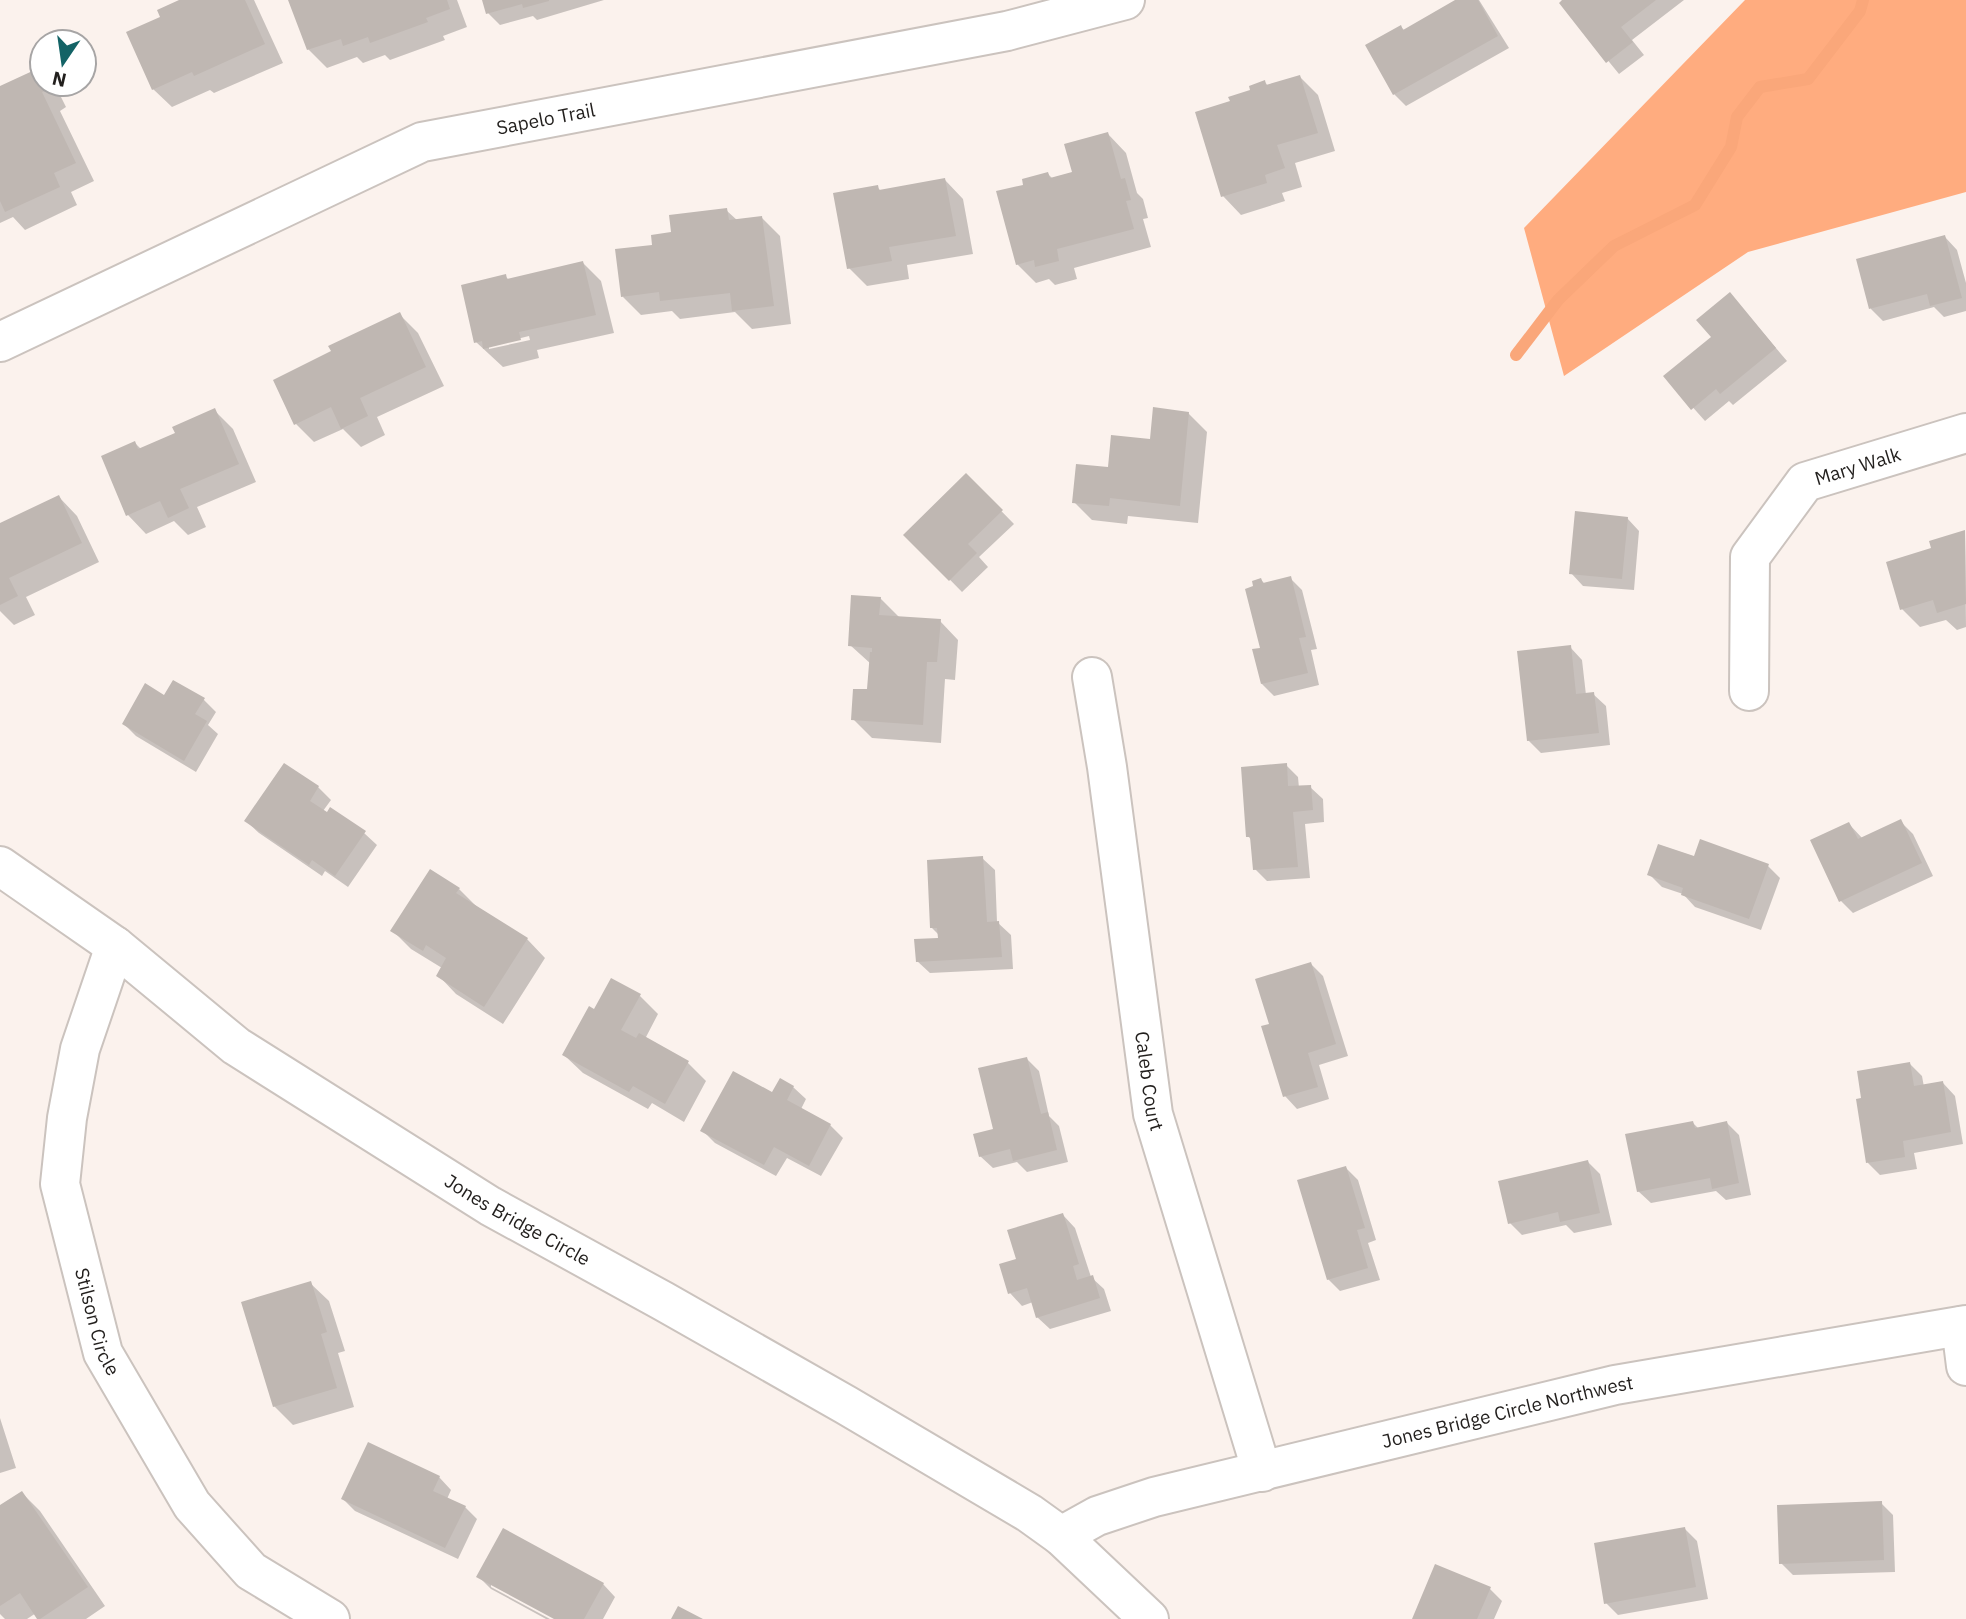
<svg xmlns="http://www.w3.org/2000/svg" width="1966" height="1619" font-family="'IBM Plex Sans',sans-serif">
<rect width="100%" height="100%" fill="#fbf2ed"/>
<!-- forest -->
<path fill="#ffac7f" d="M1745 0H1966V192L1748 252 1564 376 1524 228Z"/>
<!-- shadow -->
<path fill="#0003" fill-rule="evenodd" d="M184 0H254L283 63 214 93 210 90 172 107 153 89 163 18Z
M293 0H457L467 27 443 36 445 40 390 60 385 55 363 63 357 57 327 68 308 49Z
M484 0H604L537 20 533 16 500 25 488 13Z
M1459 0H1479L1509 48 1406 106 1394 94 1401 27 1405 31Z
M1565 0H1684L1632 40 1644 55 1619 74 1561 3Z
M39 70 42 73V84H53L57 89 66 107 60 111 94 181 71 192 77 205 25 230 13 217 0 223V88Z
M1300 77 1318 95 1335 151 1295 163 1302 187 1282 193 1285 201 1241 215 1223 196 1232 102 1265 82 1268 86Z
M1108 134 1126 153 1137 193 1143 199 1148 218 1143 219 1151 247 1074 268 1077 279 1055 285 1049 279 1036 283 1017 264 1025 186 1048 174 1053 179 1074 173Z
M945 180 963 199 973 254 907 265 909 279 867 286 849 268 877 187 881 191Z
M726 210 738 221 762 218 780 236 791 324 752 329 735 312 680 319 672 311 641 315 623 297 654 246Z
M1945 237 1957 250 1966 283V311L1944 317 1934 307 1883 321 1871 309 1858 260Z
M583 263 601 281 614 333 537 350 539 358 503 367 476 342 505 276 509 280ZM529 336 530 340 489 349V346Z
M1730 294 1787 361 1733 405 1729 401 1705 421 1665 376 1713 337Z
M399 314 418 333 444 386 377 417 385 435 361 447 343 429 314 442 296 424 334 352Z
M215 411 233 429 256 482 197 507 206 527 188 535 174 521 146 534 128 515 135 443 142 450 178 434Z
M1188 413 1207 432 1198 523 1128 516 1127 524 1092 520 1074 502 1109 469Z
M966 475 1014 524 979 557 988 567 962 592 906 535Z
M59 497 77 516 99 562 26 597 35 615 14 625 0 611V525Z
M1627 518 1639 531 1634 590 1583 586 1571 573Z
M1965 532 1966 627 1957 630 1946 620 1920 627 1902 609 1933 549Z
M1290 578 1302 590 1317 649 1311 650 1319 685 1274 696 1262 684V649L1255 588 1261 580 1265 584Z
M880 598 899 617 940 621 958 640 955 680 945 679 941 743 872 738 853 719 869 691 871 664 850 645Z
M1570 647 1582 660 1586 695 1593 694 1606 706 1610 745 1541 753 1528 740Z
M165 697 204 700 216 712 208 725 218 734 196 772 136 736 124 724Z
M284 765 318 787 331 800 323 811 364 833 377 845 348 887 325 871 322 876 259 833 246 821Z
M1286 765 1298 777 1299 788 1310 787 1323 799 1324 822 1305 824 1310 878 1267 881 1255 869 1252 841 1248 836Z
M1900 821 1913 834 1933 876 1853 913 1841 901 1849 824 1863 839Z
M982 858 995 870 997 922 1011 935 1013 969 930 973 917 961 939 940V935L932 928Z
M1695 859 1768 866 1780 878 1761 930 1695 907 1683 894 1662 887 1649 874Z
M459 889 477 907 527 939 545 958 503 1024 456 994 438 975 442 968 411 949 393 931Z
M1311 964 1323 976 1348 1056 1319 1065 1329 1099 1297 1109 1285 1096 1271 1025Z
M640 996 658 1014 645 1039 688 1063 706 1081 684 1122 652 1103 648 1109 583 1073 564 1055 595 1011Z
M1027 1059 1039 1071 1049 1116 1059 1126 1068 1162 1027 1172 1017 1162 993 1168 980 1156 995 1131Z
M1910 1064 1922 1076 1924 1087 1943 1083 1955 1096 1963 1144 1914 1153 1917 1169 1880 1175 1868 1163 1863 1099Z
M793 1087 806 1099 801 1109 830 1125 843 1138 821 1176 787 1158 776 1176 715 1143 703 1131 773 1094Z
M1693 1123 1699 1129 1727 1123 1739 1135 1751 1195 1726 1200 1716 1191 1651 1203 1638 1191Z
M1588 1162 1600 1174 1612 1225 1574 1233 1566 1225 1522 1235 1510 1223Z
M1346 1168 1358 1180 1376 1240 1368 1243 1380 1280 1340 1291 1328 1279Z
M1063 1215 1075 1228 1091 1277 1104 1289 1111 1311 1050 1329 1037 1317 1033 1302 1022 1306 1010 1293 1018 1261Z
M310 1283 329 1301 345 1351 338 1353 354 1407 293 1425 274 1406Z
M0 1418 16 1468 0 1473Z
M439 1477 451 1490 447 1499 465 1507 477 1519 458 1559 355 1511 343 1499Z
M22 1493 40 1511 105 1606 86 1619H39L36 1613 27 1619H5L0 1614V1507Z
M1881 1503 1893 1515 1895 1572 1793 1575 1781 1563Z
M1684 1528 1697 1541 1708 1599 1618 1615 1606 1603Z
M479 1577 603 1584 615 1597 603 1619H558L491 1583V1587L550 1619H546L491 1589Z
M1490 1589 1502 1601 1494 1619H1413Z"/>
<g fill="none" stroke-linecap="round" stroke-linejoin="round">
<!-- stream -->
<path stroke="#faa77a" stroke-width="12" d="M1516 355 1558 300 1614 246 1695 205 1731 147 1737 117 1760 87 1808 79 1860 11 1863 0"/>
</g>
<!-- building -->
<path fill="#bfb7b2" d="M179 0H245L265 44 194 76 192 72 152 90 126 32 160 17 157 10Z
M288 0H447L450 9 426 18 428 22 370 43 368 37 343 46 341 39 307 50Z
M482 0H549V1L523 8 522 4 486 14Z
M1455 0H1478L1498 36 1393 95 1365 45 1401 25 1403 30Z
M1562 0H1656L1621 27 1633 42 1606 63 1559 3Z
M39 68 42 84H47L49 89 42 92 76 163 54 173 60 187 5 212 0 201V86Z
M1300 75 1318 133 1277 145 1285 168 1265 175 1267 183 1221 197 1195 112 1230 101 1228 97 1250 90 1249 86 1265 80 1266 85Z
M1108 132 1121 179 1125 178 1131 200 1126 201 1134 229 1057 249 1059 261 1035 267 1034 260 1016 265 996 191 1023 185 1022 179 1048 172 1050 178 1072 172 1064 144Z
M945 178 956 236 889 247 892 261 847 269 833 193 878 185 879 190Z
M727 208 729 220 762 216 774 306 732 311 730 293 660 301 659 292 621 297 615 249 652 245 651 235 671 232 669 215Z
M1945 235 1962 298 1930 306 1927 294 1869 309 1856 259Z
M583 261 596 315 519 332 521 340 483 349 482 341 474 343 461 285 506 274 507 279Z
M1730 292 1776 348 1720 394 1716 389 1691 410 1663 376 1711 337 1696 320Z
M400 312 426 367 360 398 368 416 341 429 331 407 294 425 273 380 331 351 328 346Z
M1153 407 1189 412 1180 506 1110 498 1109 506 1072 503 1076 464 1108 467 1111 435 1150 439Z
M215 408 239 464 180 489 189 508 168 518 160 501 126 516 101 456 135 441 138 449 175 433 172 427Z
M966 473 1003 510 968 544 977 553 949 581 903 535Z
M59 495 82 543 9 578 18 596 0 605V523Z
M1575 511 1628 517 1622 579 1569 574Z
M1965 530 1966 604 1937 613 1933 600 1900 610 1886 562 1931 548 1929 541Z
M1291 576 1306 637 1299 638 1308 673 1261 684 1252 649 1260 648 1245 589 1253 586 1252 581 1261 578 1263 583Z
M851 595 881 597 879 615 941 619 937 662H927L923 725 851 720 853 689H867L870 652H872V648L848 646Z
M1571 645 1576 694 1594 692 1599 733 1527 741 1517 651Z
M173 680 205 698 195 714 207 721 184 761 122 724 145 683 164 695Z
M284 763 319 786 310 801 327 812 330 807 366 831 335 876 312 860 309 865 244 821Z
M1287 763 1288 786 1311 785 1313 810 1293 812 1298 867 1253 870 1250 837H1246L1241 767Z
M1901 819 1922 863 1839 902 1810 840 1849 822 1858 839Z
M1700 839 1769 864 1749 919 1681 895 1683 888 1647 875 1658 844 1694 856Z
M983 856 987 922 999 921 1002 957 916 962 914 939 938 938 937 928H930L927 860Z
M430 869 460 888 456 893 528 938 484 1007 436 976 446 958 426 945 423 951 390 931Z
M1311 962 1336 1044 1308 1053 1318 1087 1283 1097 1261 1026 1269 1024 1255 979Z
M611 978 641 994 621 1030 636 1038 639 1033 689 1061 665 1104 633 1086 629 1092 562 1055 589 1006 594 1009Z
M1027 1057 1041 1114 1048 1112 1057 1150 1013 1161 1010 1149 979 1157 973 1134 993 1129 978 1068Z
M1910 1062 1914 1086 1943 1081 1951 1132 1903 1141 1905 1157 1866 1163 1856 1099 1861 1098 1857 1071Z
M733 1071 772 1092 780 1078 794 1086 787 1100 831 1124 809 1166 774 1147 764 1165 700 1131Z
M1693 1121 1695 1128 1727 1121 1739 1183 1712 1189 1710 1178 1637 1192 1625 1134Z
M1588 1160 1600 1213 1560 1222 1558 1212 1508 1224 1498 1181Z
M1346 1166 1365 1228 1357 1230 1368 1268 1327 1280 1297 1180Z
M1063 1213 1079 1264 1073 1266 1077 1280 1093 1275 1100 1298 1036 1318 1027 1288 1008 1294 999 1264 1016 1259 1007 1230Z
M311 1281 327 1332 321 1334 337 1388 273 1407 241 1302Z
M368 1442 440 1476 433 1491 466 1506 445 1548 341 1499Z
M22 1491 88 1587 40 1619H37L20 1593 0 1606V1505Z
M1882 1501 1884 1560 1779 1564 1777 1505Z
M1685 1527 1696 1587 1604 1604 1594 1543Z
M503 1528 604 1583 584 1619H554L476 1577Z
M1435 1564 1491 1587 1477 1619H1412Z
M678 1606 703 1619H671Z"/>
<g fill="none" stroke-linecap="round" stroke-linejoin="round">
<!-- street casing -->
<g stroke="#cbc3be" stroke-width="42">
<g id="street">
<path id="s1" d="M0 342 422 142 1007 31 1125 0"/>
<path id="s2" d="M1092 677 1107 767 1153 1114 1262 1472"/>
<path id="s3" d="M1749 691 1750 557 1805 482 1966 433"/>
<path id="s4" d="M115 946 80 1049 67 1118 60 1184 103 1353 192 1505 251 1571 330 1619"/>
<path d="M1961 1326 1966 1366"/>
<path d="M1061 1536 1149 1619"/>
</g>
</g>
<!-- secondary casing -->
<g stroke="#cbc3be" stroke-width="42">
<g id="secondary">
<path id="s5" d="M0 866 115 946 236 1046 490 1206 663 1301 846 1405 1029 1513 1061 1536 1097 1516 1154 1497 1615 1385 1966 1325"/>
</g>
</g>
<!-- street -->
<use href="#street" stroke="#fff" stroke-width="38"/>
<!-- secondary -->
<use href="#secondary" stroke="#fff" stroke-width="38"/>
</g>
<g text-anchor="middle" stroke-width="6" stroke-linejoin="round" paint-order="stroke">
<!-- street labels -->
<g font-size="19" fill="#221f1d" stroke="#fff">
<text dy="7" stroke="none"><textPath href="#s1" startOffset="593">Sapelo Trail</textPath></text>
<text dy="7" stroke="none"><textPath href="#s3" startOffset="282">Mary Walk</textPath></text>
<text dy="7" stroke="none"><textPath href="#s2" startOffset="408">Caleb Court</textPath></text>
<text dy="7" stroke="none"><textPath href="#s5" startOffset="628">Jones Bridge Circle</textPath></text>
<text dy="7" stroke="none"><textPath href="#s4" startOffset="388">Stilson Circle</textPath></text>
<text dy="7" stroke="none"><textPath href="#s5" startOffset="1722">Jones Bridge Circle Northwest</textPath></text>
</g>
</g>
<!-- north arrow -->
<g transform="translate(63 63) rotate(193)"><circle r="33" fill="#ffffff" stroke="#a7a5a5" stroke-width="2"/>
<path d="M0-5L12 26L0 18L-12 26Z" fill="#136366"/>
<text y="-10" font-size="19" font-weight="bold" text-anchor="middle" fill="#221f1d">N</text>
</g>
</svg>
